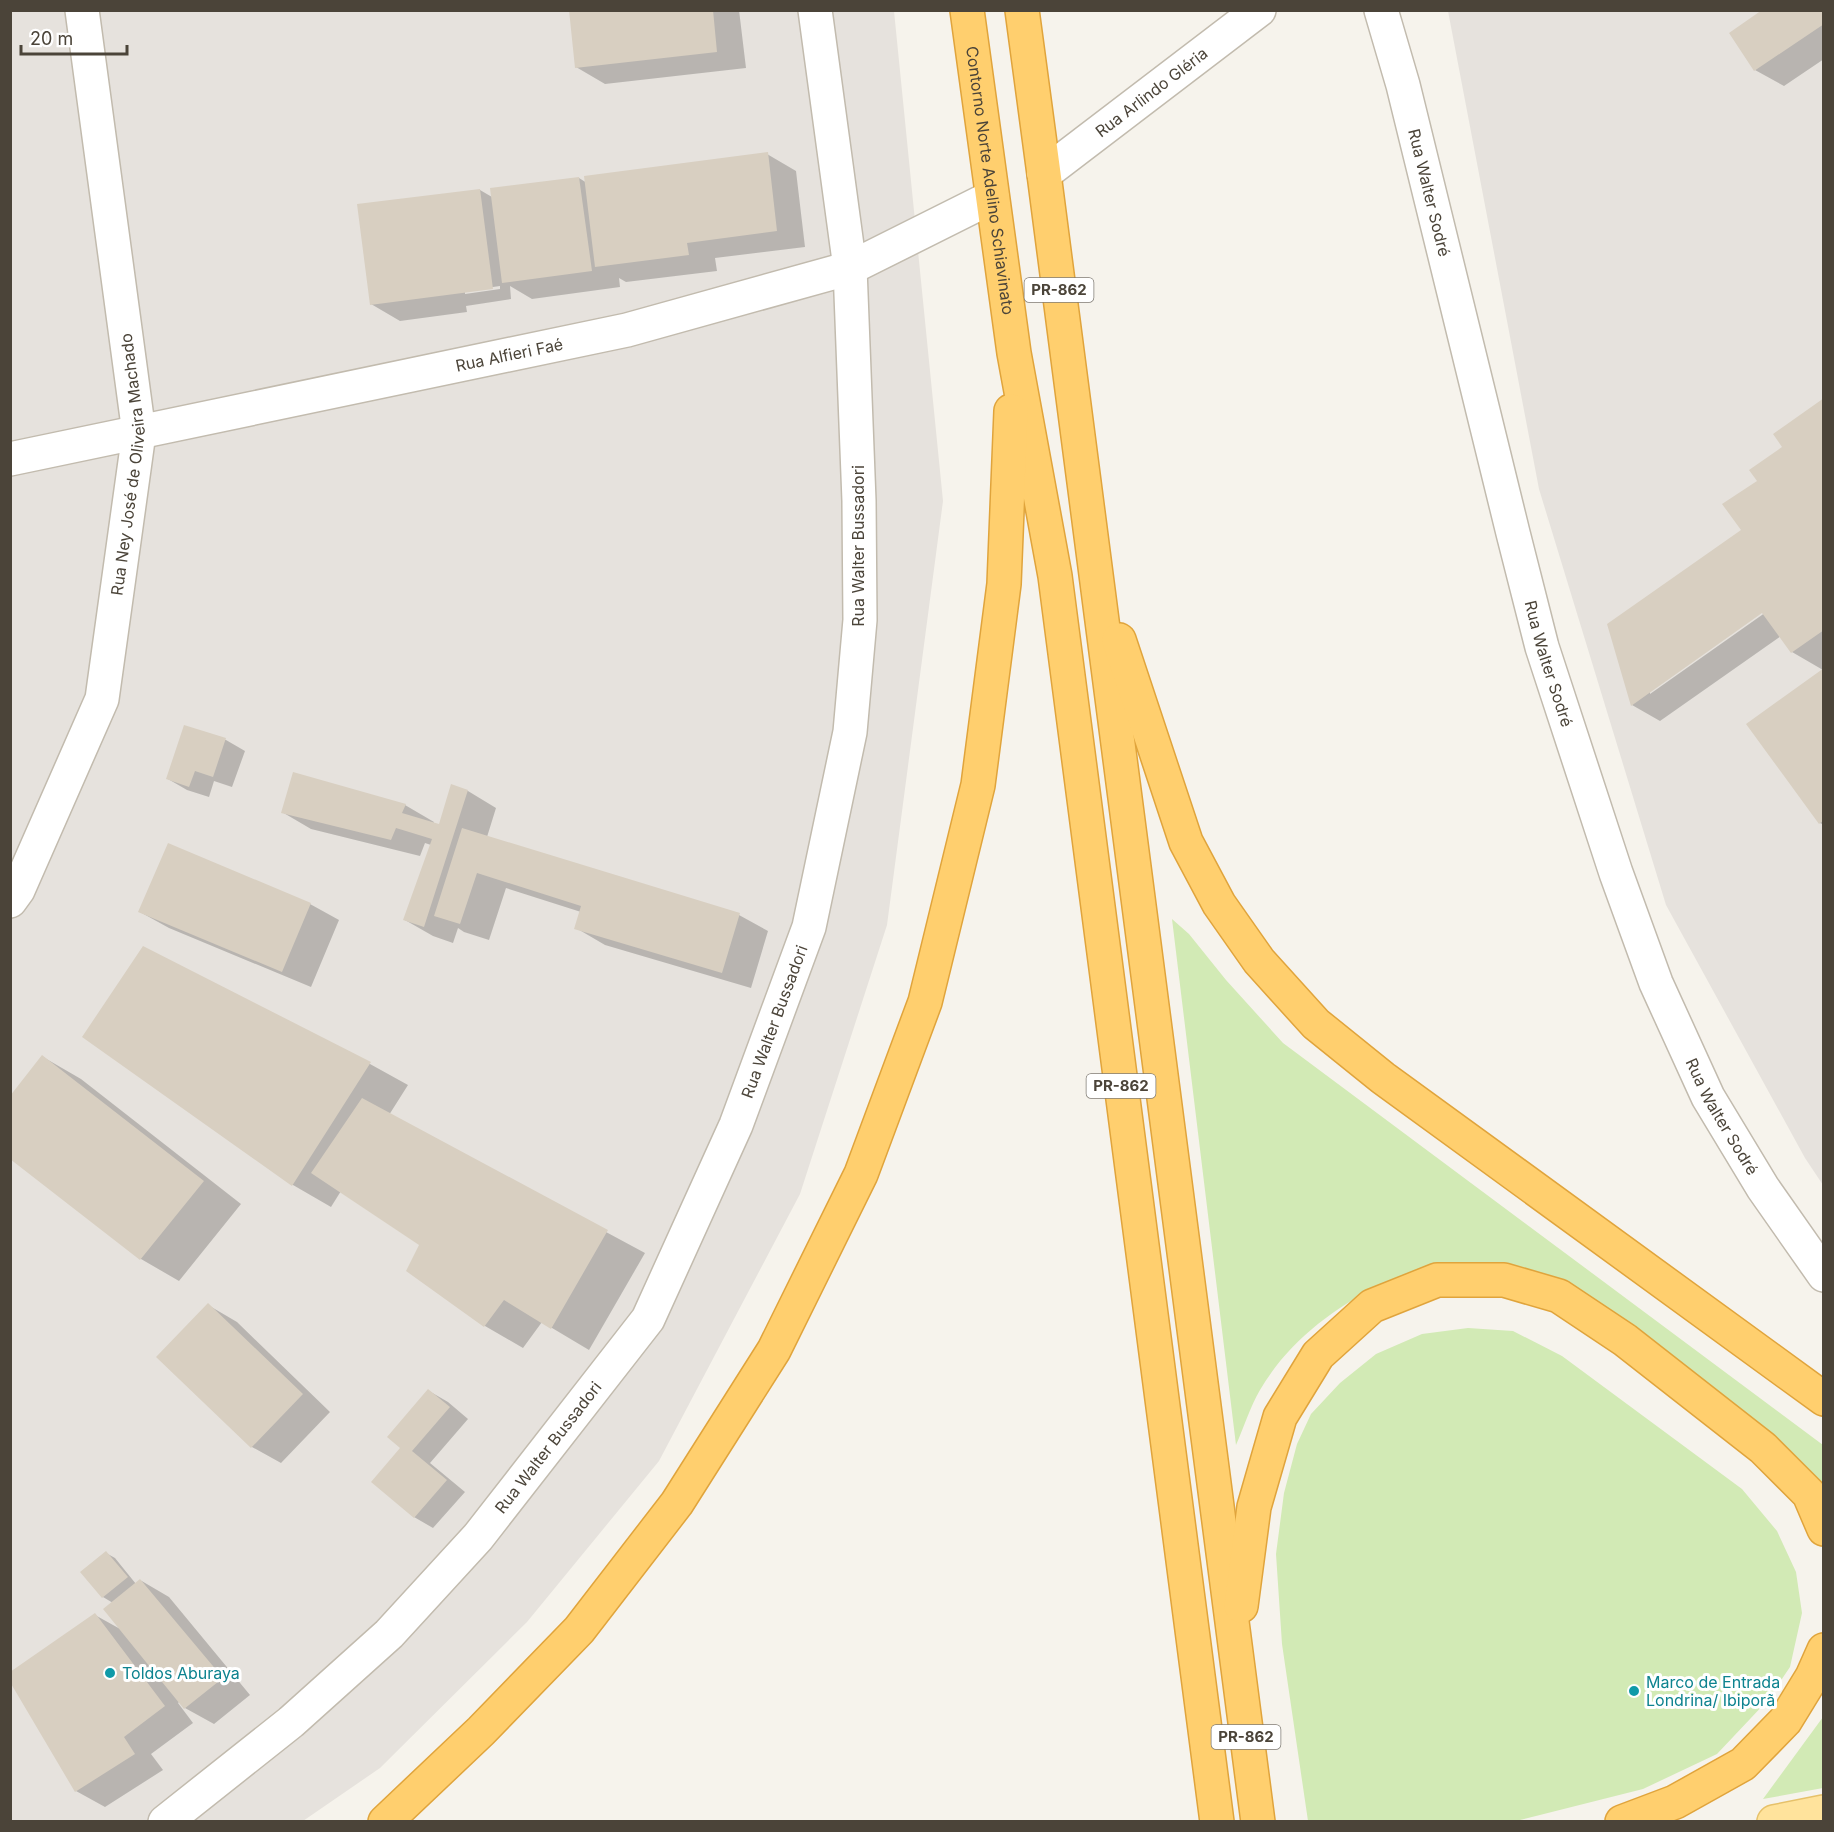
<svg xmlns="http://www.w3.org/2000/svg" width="1834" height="1832" font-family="Inter,sans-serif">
<rect width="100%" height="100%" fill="#f6f3ec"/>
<!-- industrial -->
<path fill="#e6e2dd" d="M11 11H894L943 501 887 925 800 1194 659 1461 527 1622 380 1768 303 1821 11 1822Z
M1448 11H1823V1185L1805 1158 1666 905 1539 489Z"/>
<!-- green -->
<path fill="#d2eab5" d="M1172 919 1189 934 1226 980 1283 1043 1823 1445V1500L1565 1291 1377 1287C1331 1309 1286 1345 1260 1390 1250 1407 1244 1427 1236 1445Z
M1468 1328 1513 1331 1562 1356 1742 1489 1777 1531 1796 1572 1802 1613 1790 1667 1767 1701 1717 1754 1643 1789 1516 1821H1308L1282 1644 1276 1554 1284 1493 1297 1444 1311 1414 1340 1383 1376 1354 1422 1334Z
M1823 1717V1788L1763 1799Z"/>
<!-- shadow -->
<path fill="#0003" fill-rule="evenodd" d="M570 10H739L746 68 605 84 576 67Z
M1824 10V59L1784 86 1755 70Z
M767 154 796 171 805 247 715 258 717 271 626 282 619 278 620 287 532 299 510 286 511 299 466 306 467 312 400 321 371 304 480 190 492 197 579 178 587 183ZM500 286V289L465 294V291Z
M1824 400V825L1820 823 1823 670 1792 652 1781 636 1660 721 1632 705 1743 530 1759 481 1784 447ZM1767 608 1769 610 1650 694V690Z
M185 727 226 740 245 751 232 787 214 781 209 797 187 790 168 779Z
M452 786 468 791 496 808 487 837 739 915 768 931 751 988 605 945 576 928 581 912 506 888 489 940 464 932 458 928 453 943 433 936 405 920 431 845 425 843 420 856 311 829 282 812 405 805 434 822 433 824 440 826Z
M310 904 339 920 311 987 169 928 140 912Z
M144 948 370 1064 408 1085 389 1115 645 1253 589 1350 542 1322 523 1348 485 1326 408 1270 421 1244 341 1191 331 1207 293 1185 84 1037Z
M43 1057 81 1079 241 1204 179 1281 141 1259 10 1158Z
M208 1305 237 1322 330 1412 281 1463 252 1447Z
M429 1391 448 1402 468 1419 430 1463 465 1492 433 1528 414 1517 402 1448Z
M106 1553 115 1558 136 1584 140 1580 169 1597 250 1695 214 1724 185 1708 180 1701 178 1703 193 1723 151 1754 163 1770 105 1807 76 1791 95 1615 122 1630 113 1603 103 1597Z"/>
<!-- building -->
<path fill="#d8cfc1" d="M569 10H713L717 52 575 68Z
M1762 10H1824V24L1754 71 1729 33Z
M768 152 777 231 687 243 689 255 595 267 584 176Z
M579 177 592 271 502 283 490 188Z
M480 189 493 289 370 305 357 204Z
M1824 398V630L1791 653 1762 613 1631 706 1607 624 1741 530 1722 504 1757 481 1749 470 1782 447 1773 434Z
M1824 668V820L1819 824 1746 724Z
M184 725 226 738 213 777 195 771 189 787 166 779Z
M293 772 406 804 402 813 439 824 451 784 468 790 424 927 403 920 432 839 396 828 391 840 281 813Z
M462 828 740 913 722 973 574 929 581 906 477 873 460 924 434 916Z
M168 843 311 903 282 972 138 912Z
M143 946 371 1062 292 1186 82 1037Z
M42 1055 204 1181 140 1260 10 1159V1096Z
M362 1098 608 1230 551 1329 504 1300 484 1327 406 1271 419 1245 311 1173Z
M208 1303 303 1394 251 1448 156 1357Z
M428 1389 450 1407 412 1451 447 1480 414 1518 371 1482 400 1448 387 1437Z
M106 1551 128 1577 102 1598 80 1572Z
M140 1579 223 1678 184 1709 103 1609Z
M95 1613 165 1706 124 1737 135 1754 75 1792 10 1682V1672Z"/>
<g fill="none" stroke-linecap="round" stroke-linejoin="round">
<!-- street casing -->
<g stroke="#c2bbae" stroke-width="36">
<g id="street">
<path id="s1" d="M1381 10 1403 85 1513 533 1542 647 1616 873 1656 983 1708 1097 1763 1188 1824 1275"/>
<path id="s2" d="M1044 174 1259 10"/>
<path id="s3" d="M10 459 627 330 850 268 992 197"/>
<path id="s4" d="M10 901 18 890 102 699 139 433 82 10"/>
<path id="s5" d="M165 1822 291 1722 389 1634 478 1537 648 1319 736 1125 809 927 850 732 860 620 859 501 850 268 815 10"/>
</g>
</g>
<!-- primary casing -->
<g stroke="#e6c16a" stroke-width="36">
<path id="primary" d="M1774 1822 1824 1812"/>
</g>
<!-- highway casing -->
<g stroke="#e0a43c" stroke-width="36">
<g id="highway">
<path id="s6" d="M967 10 1014 353 1055 576 1217 1822"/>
<path d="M1022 10 1044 174 1258 1822"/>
<path d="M1119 640 1186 842 1219 904 1259 961 1316 1024 1383 1078 1824 1399"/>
<path d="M1241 1606 1254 1507 1280 1417 1318 1355 1372 1306 1437 1280H1504L1559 1296 1625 1340 1763 1448 1809 1494 1824 1529"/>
<path d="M385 1822 481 1731 579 1630 677 1503 774 1350 861 1174 925 1002 978 785 1004 584 1011 411"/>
<path d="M1622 1822 1675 1802 1743 1764 1785 1721 1812 1677 1824 1650"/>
</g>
</g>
<!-- street -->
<use href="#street" stroke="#fff" stroke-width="33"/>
<!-- primary -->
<use href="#primary" stroke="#ffe39c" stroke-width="33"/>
<!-- highway -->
<use href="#highway" stroke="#ffcf6e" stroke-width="33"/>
</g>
<!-- markers -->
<g fill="#0f9aa8" stroke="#fff" stroke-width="2">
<circle cx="110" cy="1673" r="6"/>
<circle cx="1634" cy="1691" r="6"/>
</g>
<g text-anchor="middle" stroke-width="6" stroke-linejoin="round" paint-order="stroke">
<!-- shield labels -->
<g fill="#fff" stroke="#817c74" stroke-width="1.5">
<rect x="1024.5" y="278" width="69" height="24" rx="4.5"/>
<rect x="1086.5" y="1074" width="69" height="24" rx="4.5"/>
<rect x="1211.5" y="1725" width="69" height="24" rx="4.5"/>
</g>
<g font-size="15" font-weight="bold" fill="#4b4439">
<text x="1059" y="295">PR-862</text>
<text x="1121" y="1091">PR-862</text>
<text x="1246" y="1742">PR-862</text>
</g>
<!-- street labels -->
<g font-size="16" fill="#4b4439" stroke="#fff">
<text dy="6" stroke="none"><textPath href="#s2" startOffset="135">Rua Arlindo Gléria</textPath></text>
<text dy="6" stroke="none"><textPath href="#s6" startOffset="172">Contorno Norte Adelino Schiavinato</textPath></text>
<text dy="6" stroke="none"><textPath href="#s1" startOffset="189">Rua Walter Sodré</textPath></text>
<text dy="6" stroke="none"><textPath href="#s3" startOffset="510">Rua Alfieri Faé</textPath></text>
<text dy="6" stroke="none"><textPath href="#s4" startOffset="459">Rua Ney José de Oliveira Machado</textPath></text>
<text transform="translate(858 546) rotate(-90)" y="6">Rua Walter Bussadori</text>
<text dy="6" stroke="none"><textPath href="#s1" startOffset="675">Rua Walter Sodré</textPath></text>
<text dy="6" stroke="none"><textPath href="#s5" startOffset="1024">Rua Walter Bussadori</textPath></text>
<text dy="6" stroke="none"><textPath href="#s1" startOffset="1161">Rua Walter Sodré</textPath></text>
<text dy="6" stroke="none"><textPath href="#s5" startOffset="538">Rua Walter Bussadori</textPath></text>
</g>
<!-- culture labels -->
<g font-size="16" fill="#0d838f" stroke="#fff" text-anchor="start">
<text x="122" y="1679">Toldos Aburaya</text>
<text x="1646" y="1688">Marco de Entrada<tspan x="1646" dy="18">Londrina/ Ibiporã</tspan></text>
</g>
</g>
<!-- border -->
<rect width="1834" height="1832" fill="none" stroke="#4b4439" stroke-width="24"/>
<!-- scale -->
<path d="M21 45v9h106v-9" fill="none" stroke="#4b4439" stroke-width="3"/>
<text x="30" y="45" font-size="18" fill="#4b4439" stroke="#ffffff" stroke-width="4.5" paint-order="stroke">20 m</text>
</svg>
